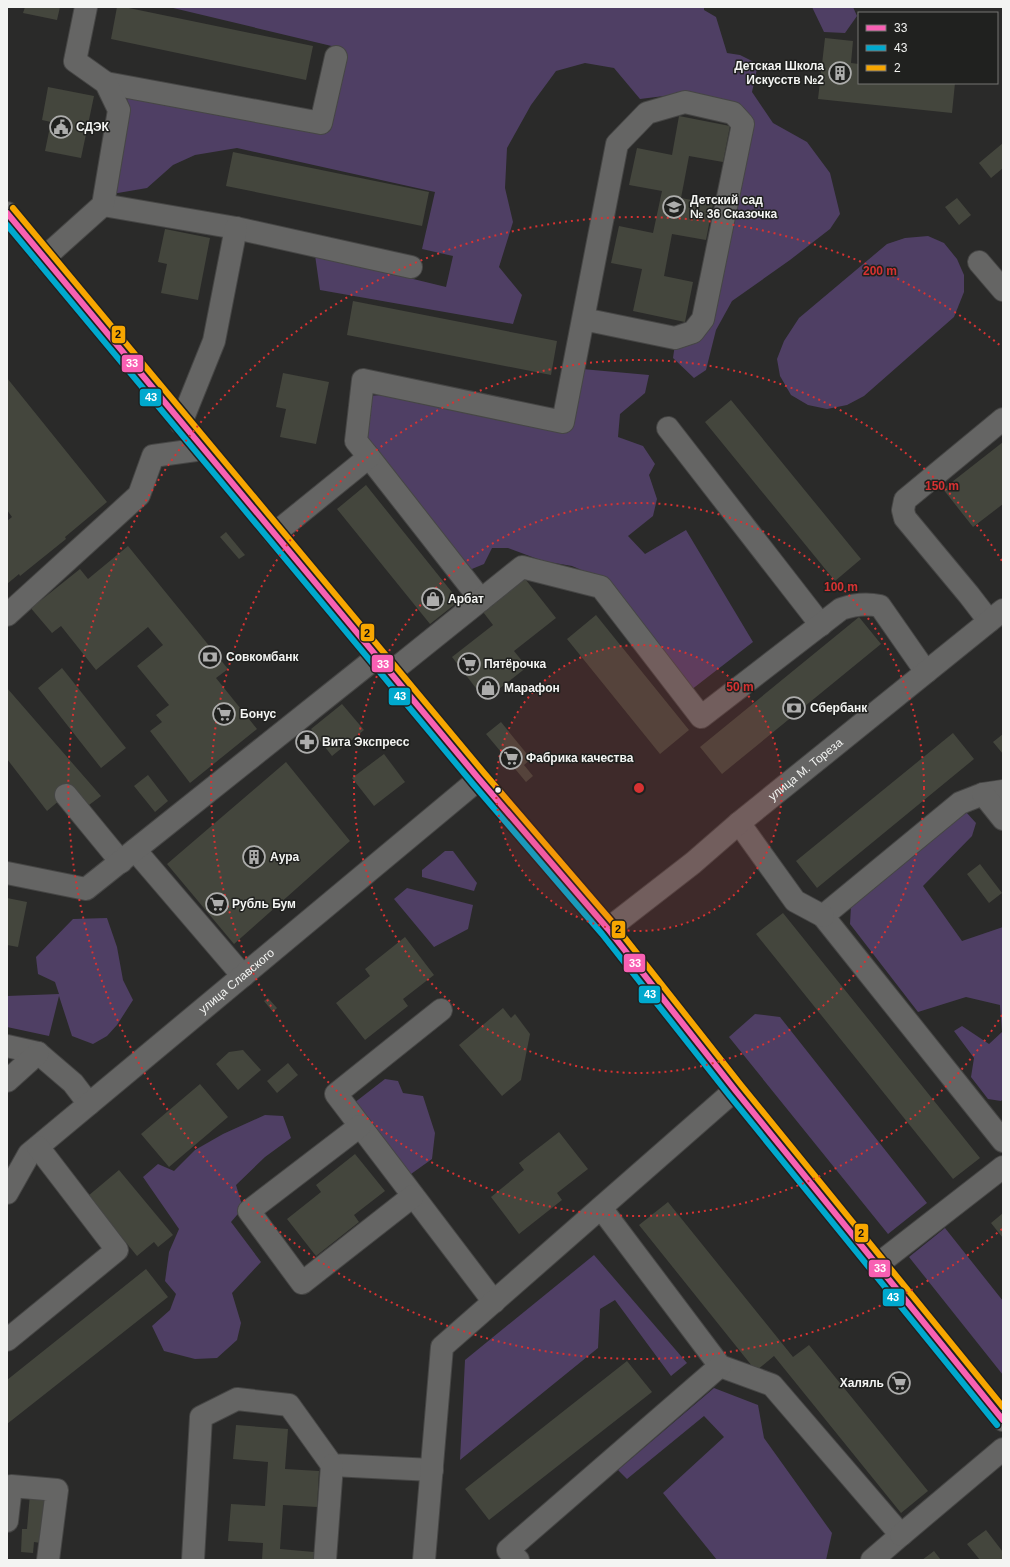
<svg xmlns="http://www.w3.org/2000/svg" width="1010" height="1567" font-family="Helvetica,sans-serif">
<rect width="100%" height="100%" fill="#2a2a29"/>
<!-- green -->
<path fill="#4f3f64" d="M169 7H704V10L716 17 727 53 740 55 758 64 752 92 773 123 807 142 830 173 840 214 830 229 790 260 732 301 716 330 706 370 694 378 673 358 675 344 704 328 747 126 672 95 640 99 614 68 585 63 556 71 531 105 507 148 505 188 513 222 499 267 522 295 513 324 320 290 315 255 446 287 453 256 422 249 435 192 237 148 195 155 173 165 147 188 112 194 128 95 323 133 340 48Z
M812 7H853L857 16 845 33 824 32Z
M928 236 944 243 957 259 964 275V292L954 317 864 396 847 405 827 409 808 405 791 395 780 376 777 359 784 341 799 318 887 244 905 238Z
M582 369 649 375 645 393 620 414 618 437 643 446 655 464 649 475 657 499 653 516 628 536 645 554 686 530 753 642 691 690 605 580 572 566 543 561 508 548H492L484 564 467 571 363 435 367 396 396 394 567 431Z
M966 812 976 823 972 836 923 886 962 941 1003 927V1099L1001 1101 988 1099 971 1077 974 1058 954 1031 962 1026 989 1044 1002 1032 1000 1005 966 997 918 1012 850 924 851 906Z
M445 851H453L477 883 474 891 422 877V870Z
M407 888 473 905 468 929 434 947 394 899Z
M107 918 117 947 123 980 133 1000 117 1025 107 1036 93 1044 72 1036 59 996 49 1036 7 1027V996L59 994 55 982 38 974 36 957 73 919Z
M755 1014 780 1017 927 1203 888 1234 729 1037Z
M385 1079 398 1081 403 1093 423 1096 435 1133 432 1159 411 1174 399 1165 354 1103Z
M265 1115 283 1116 291 1138 265 1157 236 1185 243 1208 231 1222 261 1262 232 1293 241 1323 237 1340 217 1358 195 1359 164 1351 152 1326 170 1310 176 1294 165 1281 169 1252 179 1229 143 1177 158 1164 174 1171 195 1150 223 1134Z
M945 1228 1003 1301V1375L909 1257Z
M594 1255 687 1363 671 1376 615 1300 600 1309 598 1348 460 1460 465 1360Z
M714 1388 758 1405 764 1438 832 1533 826 1560H717L663 1493 724 1437 704 1416 627 1479 618 1470Z"/>
<!-- building -->
<path fill="#44463d" d="M25 7H60L57 20 23 13Z
M117 7H124L313 46 306 80 111 39Z
M825 38 853 41 851 63 859 64V83H955L952 113 818 99Z
M48 87 94 96 81 158 45 151 51 122 42 120Z
M679 116 730 126 723 162 689 156 681 198 713 204 706 240 672 234 664 276 693 282 685 322 633 311 642 269 611 263 619 226 653 233 662 191 629 185 637 148 672 155Z
M1003 143V168L991 178 979 163Z
M233 152 429 192 422 226 226 186Z
M957 198 971 215 959 225 945 207Z
M165 229 210 238 198 300 161 293 167 264 158 262Z
M353 301 557 341 551 375 347 335Z
M283 373 329 382 316 444 280 437 286 409 276 407Z
M7 378 107 502 65 537 66 539 20 576 19 574 7 584V521L12 517 7 510Z
M731 400 861 559 835 581 705 422Z
M1003 442V504L973 527 943 489Z
M366 485 459 601 430 624 337 509Z
M226 532 245 555 239 559 220 537Z
M128 546 228 669 216 678 257 729 190 783 150 731 162 722 156 715 169 705 137 666 163 645 148 627 96 670 61 626 52 633 29 606 38 598 40 601 80 569 88 579Z
M522 575 556 618 514 651 527 667 485 700 452 657 493 625 480 608Z
M596 615 689 730 660 754 567 639Z
M859 617 881 644 722 774 700 747Z
M62 668 126 748 101 768 38 688Z
M7 688 101 796 89 805 74 788 47 811 7 759Z
M342 704 364 730 332 756 311 729Z
M501 722 531 759 524 765 533 776 526 782 486 734Z
M953 733 974 759 817 888 796 861Z
M1003 734V754L993 742Z
M384 754 405 782 374 806 352 778Z
M286 762 350 841 234 944 167 864Z
M148 775 168 801 155 812 134 786Z
M980 864 1002 893 989 903 967 874Z
M7 898 27 902 18 947 7 945Z
M783 913 980 1158 953 1179 756 934Z
M405 937 434 975 403 999 408 1006 365 1040 336 1003 370 976 365 969Z
M268 998 277 1008 273 1012 264 1001Z
M503 1008 511 1018 515 1014 530 1034 521 1080 502 1096 459 1045Z
M243 1050 261 1070 238 1090 216 1064 229 1052Z
M288 1063 298 1075 277 1093 267 1081Z
M200 1084 228 1117 169 1167 141 1134Z
M559 1132 588 1169 557 1193 562 1200 519 1234 491 1197 524 1170 519 1163Z
M355 1154 385 1191 354 1215 359 1222 316 1256 287 1219 321 1192 316 1185Z
M119 1170 173 1235 158 1247 154 1242 137 1256 88 1196Z
M668 1202 793 1357 809 1345 928 1491 901 1513 774 1356 756 1371 639 1225Z
M1003 1213V1238L991 1223Z
M146 1269 168 1297 7 1424V1380Z
M627 1361 652 1392 489 1520 465 1489Z
M893 1372 908 1391 905 1394 890 1374Z
M236 1425 288 1429 285 1469 319 1471 317 1507 283 1505 280 1549 314 1552 313 1560H262L263 1543 228 1541 231 1504 265 1506 268 1462 233 1459Z
M30 1494 48 1496V1544L34 1542 33 1553 21 1552 22 1529H27Z
M986 1530 1003 1552V1560H980L967 1544Z
M934 1551 941 1560H922Z"/>
<g fill="none" stroke-linecap="round" stroke-linejoin="round">
<!-- minor casing -->
<g stroke="#464645" stroke-width="24">
<g id="minor">
<path d="M106 83 321 123 336 57"/>
<path d="M103 205 236 228 411 267"/>
<path d="M44 258 103 205 119 110 106 83 75 61 86 7"/>
<path d="M979 262 1003 290"/>
<path d="M181 423 214 341 236 228"/>
<path d="M668 428 821 625"/>
<path d="M369 457 481 600"/>
<path d="M274 534 369 457 356 441 363 380 563 422 617 144 647 113 685 102 733 113 743 124 703 319 693 332 675 338 583 319"/>
<path d="M7 615 139 495 153 456 203 449"/>
<path d="M989 621 969 595 905 518 903 510 905 500 1003 419"/>
<path d="M390 673 522 567 601 587 701 717 841 609C855 604 866 603 880 606L926 672"/>
<path d="M1003 791 983 794 960 803 823 916 1003 1141"/>
<path d="M983 794 1003 819"/>
<path d="M66 795 121 862"/>
<path d="M739 823 795 901 823 916"/>
<path d="M135 850 243 976"/>
<path d="M7 873 86 889 377 657"/>
<path id="s1" d="M608 929 693 863 739 823 1003 610"/>
<path d="M441 1010 336 1094 494 1302"/>
<path d="M7 1046 38 1053 73 1083 89 1104"/>
<path d="M7 1081 38 1053"/>
<path d="M360 1126 249 1211 302 1283 413 1196"/>
<path id="s2" d="M7 1193 29 1154 479 779"/>
<path d="M601 1208 720 1366 772 1385 901 1535 872 1560"/>
<path d="M877 1265 1003 1167"/>
<path d="M7 1340 117 1250 38 1147"/>
<path d="M7 1521 11 1486 57 1490 48 1560"/>
<path d="M901 1535 1003 1449"/>
<path d="M193 1560 201 1417 237 1399 289 1405 332 1465 432 1470"/>
<path d="M325 1560 332 1465"/>
<path d="M424 1560 442 1347 735 1090"/>
<path d="M518 1560 508 1550 720 1366"/>
</g>
</g>
<!-- major casing -->
<g stroke="#464645" stroke-width="24">
<path id="major" d="M7 213 479 779 608 929 735 1090 1003 1420"/>
</g>
<!-- minor -->
<use href="#minor" stroke="#656564" stroke-width="22"/>
<!-- major -->
<use href="#major" stroke="#666664" stroke-width="22"/>
<!-- bus-1 casing -->
<g stroke="#20211f" stroke-width="9">
<path id="bus-1" d="M7 213 479 779 608 929 735 1090 1003 1420"/>
</g>
<!-- bus-2 casing -->
<g stroke="#20211f" stroke-width="9">
<path id="bus-2" d="M7 225 473 784 602 934 729 1095 997 1425"/>
</g>
<!-- bus-3 casing -->
<g stroke="#20211f" stroke-width="9">
<path id="bus-3" d="M13 208 485 774 614 924 741 1085 1003 1407"/>
</g>
<!-- bus-1 -->
<use href="#bus-1" stroke="#f860b3" stroke-width="6"/>
<!-- bus-2 -->
<use href="#bus-2" stroke="#00a9ce" stroke-width="6"/>
<!-- bus-3 -->
<use href="#bus-3" stroke="#f7a600" stroke-width="6"/>
</g>
<!-- distance rings -->
<circle cx="639" cy="788" r="143" fill="#d73232" fill-opacity=".12"/>
<g fill="none" stroke="#d73232" stroke-width="2" stroke-dasharray="2 4">
<circle cx="639" cy="788" r="143"/>
<circle cx="639" cy="788" r="285"/>
<path d="M1002 1015A428 428 0 1 1 1002 561"/>
<path d="M1002 1229A571 571 0 1 1 1002 347"/>
</g>
<!-- icons -->
<defs>
<g id="building-ring" transform="scale(1.15)"><circle r="9.5" fill="#20211f" stroke="#adadac" stroke-width="1.5"/><path d="M-4-6H4V6H1V3H-1V6H-4ZM-2.5-4.3h1.7v1.8h-1.7ZM.8-4.3h1.7v1.8H.8ZM-2.5-1h1.7V.8h-1.7ZM.8-1h1.7V.8H.8Z" fill="#adadac"/></g>
<g id="civic-ring" transform="scale(1.15)"><circle r="9.5" fill="#20211f" stroke="#adadac" stroke-width="1.5"/><path d="M-.6-6.5H3V-4.5H.6V-3L4-1V1h2V6H-6V1h2V-1L-.6-3ZM-1.2 2.5V6h2.4V2.5Z" fill="#adadac"/></g>
<g id="school-ring" transform="scale(1.15)"><circle r="9.5" fill="#20211f" stroke="#adadac" stroke-width="1.5"/><path d="M0-5L7-2L0 1L-7-2ZM-4 1L0 2.5L4 1V4Q0 6-4 4Z" fill="#adadac"/></g>
<g id="shop-ring" transform="scale(1.15)"><circle r="9.5" fill="#20211f" stroke="#adadac" stroke-width="1.5"/><path d="M-5-2.5h2.3a2.7 3.5 0 0 1 5.4 0H5L5.5 6h-11ZM-1.5-2.5h3a1.5 2.3 0 0 0-3 0Z" fill="#adadac"/></g>
<g id="bank-ring" transform="scale(1.15)"><circle r="9.5" fill="#20211f" stroke="#adadac" stroke-width="1.5"/><path d="M-6-4H6V4H-6ZM0-2.3a2.3 2.3 0 1 0 0 4.6a2.3 2.3 0 1 0 0-4.6Z" fill="#adadac"/></g>
<g id="supermarket-ring" transform="scale(1.15)"><circle r="9.5" fill="#20211f" stroke="#adadac" stroke-width="1.5"/><path d="M-6-5.5h2.5l.6 2H6L4.5 2H-2.5L-4.4-4H-6ZM-1.5 3.2a1.3 1.3 0 1 0 .1 0ZM3 3.2a1.3 1.3 0 1 0 .1 0Z" fill="#adadac"/></g>
<g id="pharmacy-ring" transform="scale(1.15)"><circle r="9.5" fill="#20211f" stroke="#adadac" stroke-width="1.5"/><path d="M-2-6h4v4h4v4h-4v4h-4v-4h-4v-4h4Z" fill="#adadac"/></g>
</defs>
<g fill-rule="evenodd">
<use href="#building-ring" x="840" y="73"/>
<use href="#civic-ring" x="61" y="127"/>
<use href="#school-ring" x="674" y="207"/>
<use href="#shop-ring" x="433" y="599"/>
<use href="#bank-ring" x="210" y="657"/>
<use href="#supermarket-ring" x="469" y="664"/>
<use href="#shop-ring" x="488" y="688"/>
<use href="#bank-ring" x="794" y="708"/>
<use href="#supermarket-ring" x="224" y="714"/>
<use href="#pharmacy-ring" x="307" y="742"/>
<use href="#supermarket-ring" x="511" y="758"/>
<use href="#building-ring" x="254" y="857"/>
<use href="#supermarket-ring" x="217" y="904"/>
<use href="#supermarket-ring" x="899" y="1383"/>
</g>
<!-- markers -->
<circle fill="#f3f4f2" stroke="#20211f" stroke-width="1.5" cx="498" cy="790" r="3.5"/>
<g text-anchor="middle" stroke-width="3" stroke-linejoin="round" paint-order="stroke">
<!-- poi labels -->
<g font-size="12" font-weight="bold" fill="#f3f4f2" stroke="#20211f" text-anchor="start">
<text x="824" y="70" text-anchor="end">Детская Школа<tspan x="824" dy="14">Искусств №2</tspan></text>
<text x="76" y="131">СДЭК</text>
<text x="690" y="204">Детский сад<tspan x="690" dy="14">№ 36 Сказочка</tspan></text>
<text x="448" y="603">Арбат</text>
<text x="226" y="661">Совкомбанк</text>
<text x="484" y="668">Пятёрочка</text>
<text x="504" y="692">Марафон</text>
<text x="810" y="712">Сбербанк</text>
<text x="240" y="718">Бонус</text>
<text x="322" y="746">Вита Экспресс</text>
<text x="526" y="762">Фабрика качества</text>
<text x="270" y="861">Аура</text>
<text x="232" y="908">Рубль Бум</text>
<text x="884" y="1387" text-anchor="end">Халяль</text>
</g>
<!-- street labels -->
<g font-size="12" fill="#f3f4f2" stroke="#20211f">
<text dy="4" stroke="none"><textPath href="#s1" startOffset="254">улица М. Тореза</textPath></text>
<text dy="4" stroke="none"><textPath href="#s2" startOffset="315">улица Славского</textPath></text>
</g>
</g>
<circle cx="639" cy="788" r="6" fill="#d73232" stroke="#20211f" stroke-width="2"/>
<g font-size="12" text-anchor="middle" font-weight="bold" fill="#d73232" stroke="#20211f" stroke-width="3" stroke-linejoin="round" paint-order="stroke">
<text x="880" y="275">200 m</text>
<text x="942" y="490">150 m</text>
<text x="841" y="591">100 m</text>
<text x="740" y="691">50 m</text>
</g>
<g stroke="#20211f" stroke-width="1.5">
<rect x="111" y="325" width="15" height="19" rx="4" fill="#f7a600"/>
<rect x="121" y="354" width="23" height="19" rx="4" fill="#f860b3"/>
<rect x="139" y="388" width="23" height="19" rx="4" fill="#00a9ce"/>
<rect x="360" y="623" width="15" height="19" rx="4" fill="#f7a600"/>
<rect x="371" y="654" width="23" height="19" rx="4" fill="#f860b3"/>
<rect x="388" y="687" width="23" height="19" rx="4" fill="#00a9ce"/>
<rect x="611" y="920" width="15" height="19" rx="4" fill="#f7a600"/>
<rect x="623" y="953" width="23" height="20" rx="4" fill="#f860b3"/>
<rect x="638" y="985" width="23" height="19" rx="4" fill="#00a9ce"/>
<rect x="854" y="1223" width="15" height="20" rx="4" fill="#f7a600"/>
<rect x="868" y="1259" width="23" height="19" rx="4" fill="#f860b3"/>
<rect x="882" y="1288" width="23" height="19" rx="4" fill="#00a9ce"/>
</g>
<g font-size="11" text-anchor="middle" font-weight="bold" fill="#fff">
<text x="132" y="367">33</text>
<text x="151" y="401">43</text>
<text x="383" y="668">33</text>
<text x="400" y="700">43</text>
<text x="635" y="967">33</text>
<text x="650" y="998">43</text>
<text x="880" y="1272">33</text>
<text x="893" y="1301">43</text>
</g>
<g font-size="11" text-anchor="middle" font-weight="bold" fill="#111">
<text x="118" y="338">2</text>
<text x="367" y="637">2</text>
<text x="618" y="933">2</text>
<text x="861" y="1237">2</text>
</g>
<!-- border -->
<rect width="1010" height="1567" fill="none" stroke="#f3f4f2" stroke-width="16"/>
<!-- legend -->
<rect x="858" y="12" width="140" height="72" fill="#20211f" stroke="#747573"/>
<rect x="866" y="25" width="20" height="6" fill="#f860b3" stroke="#747573"/>
<text x="894" y="32" font-size="12" fill="#f3f4f2">33</text>
<rect x="866" y="45" width="20" height="6" fill="#00a9ce" stroke="#747573"/>
<text x="894" y="52" font-size="12" fill="#f3f4f2">43</text>
<rect x="866" y="65" width="20" height="6" fill="#f7a600" stroke="#747573"/>
<text x="894" y="72" font-size="12" fill="#f3f4f2">2</text>
</svg>
